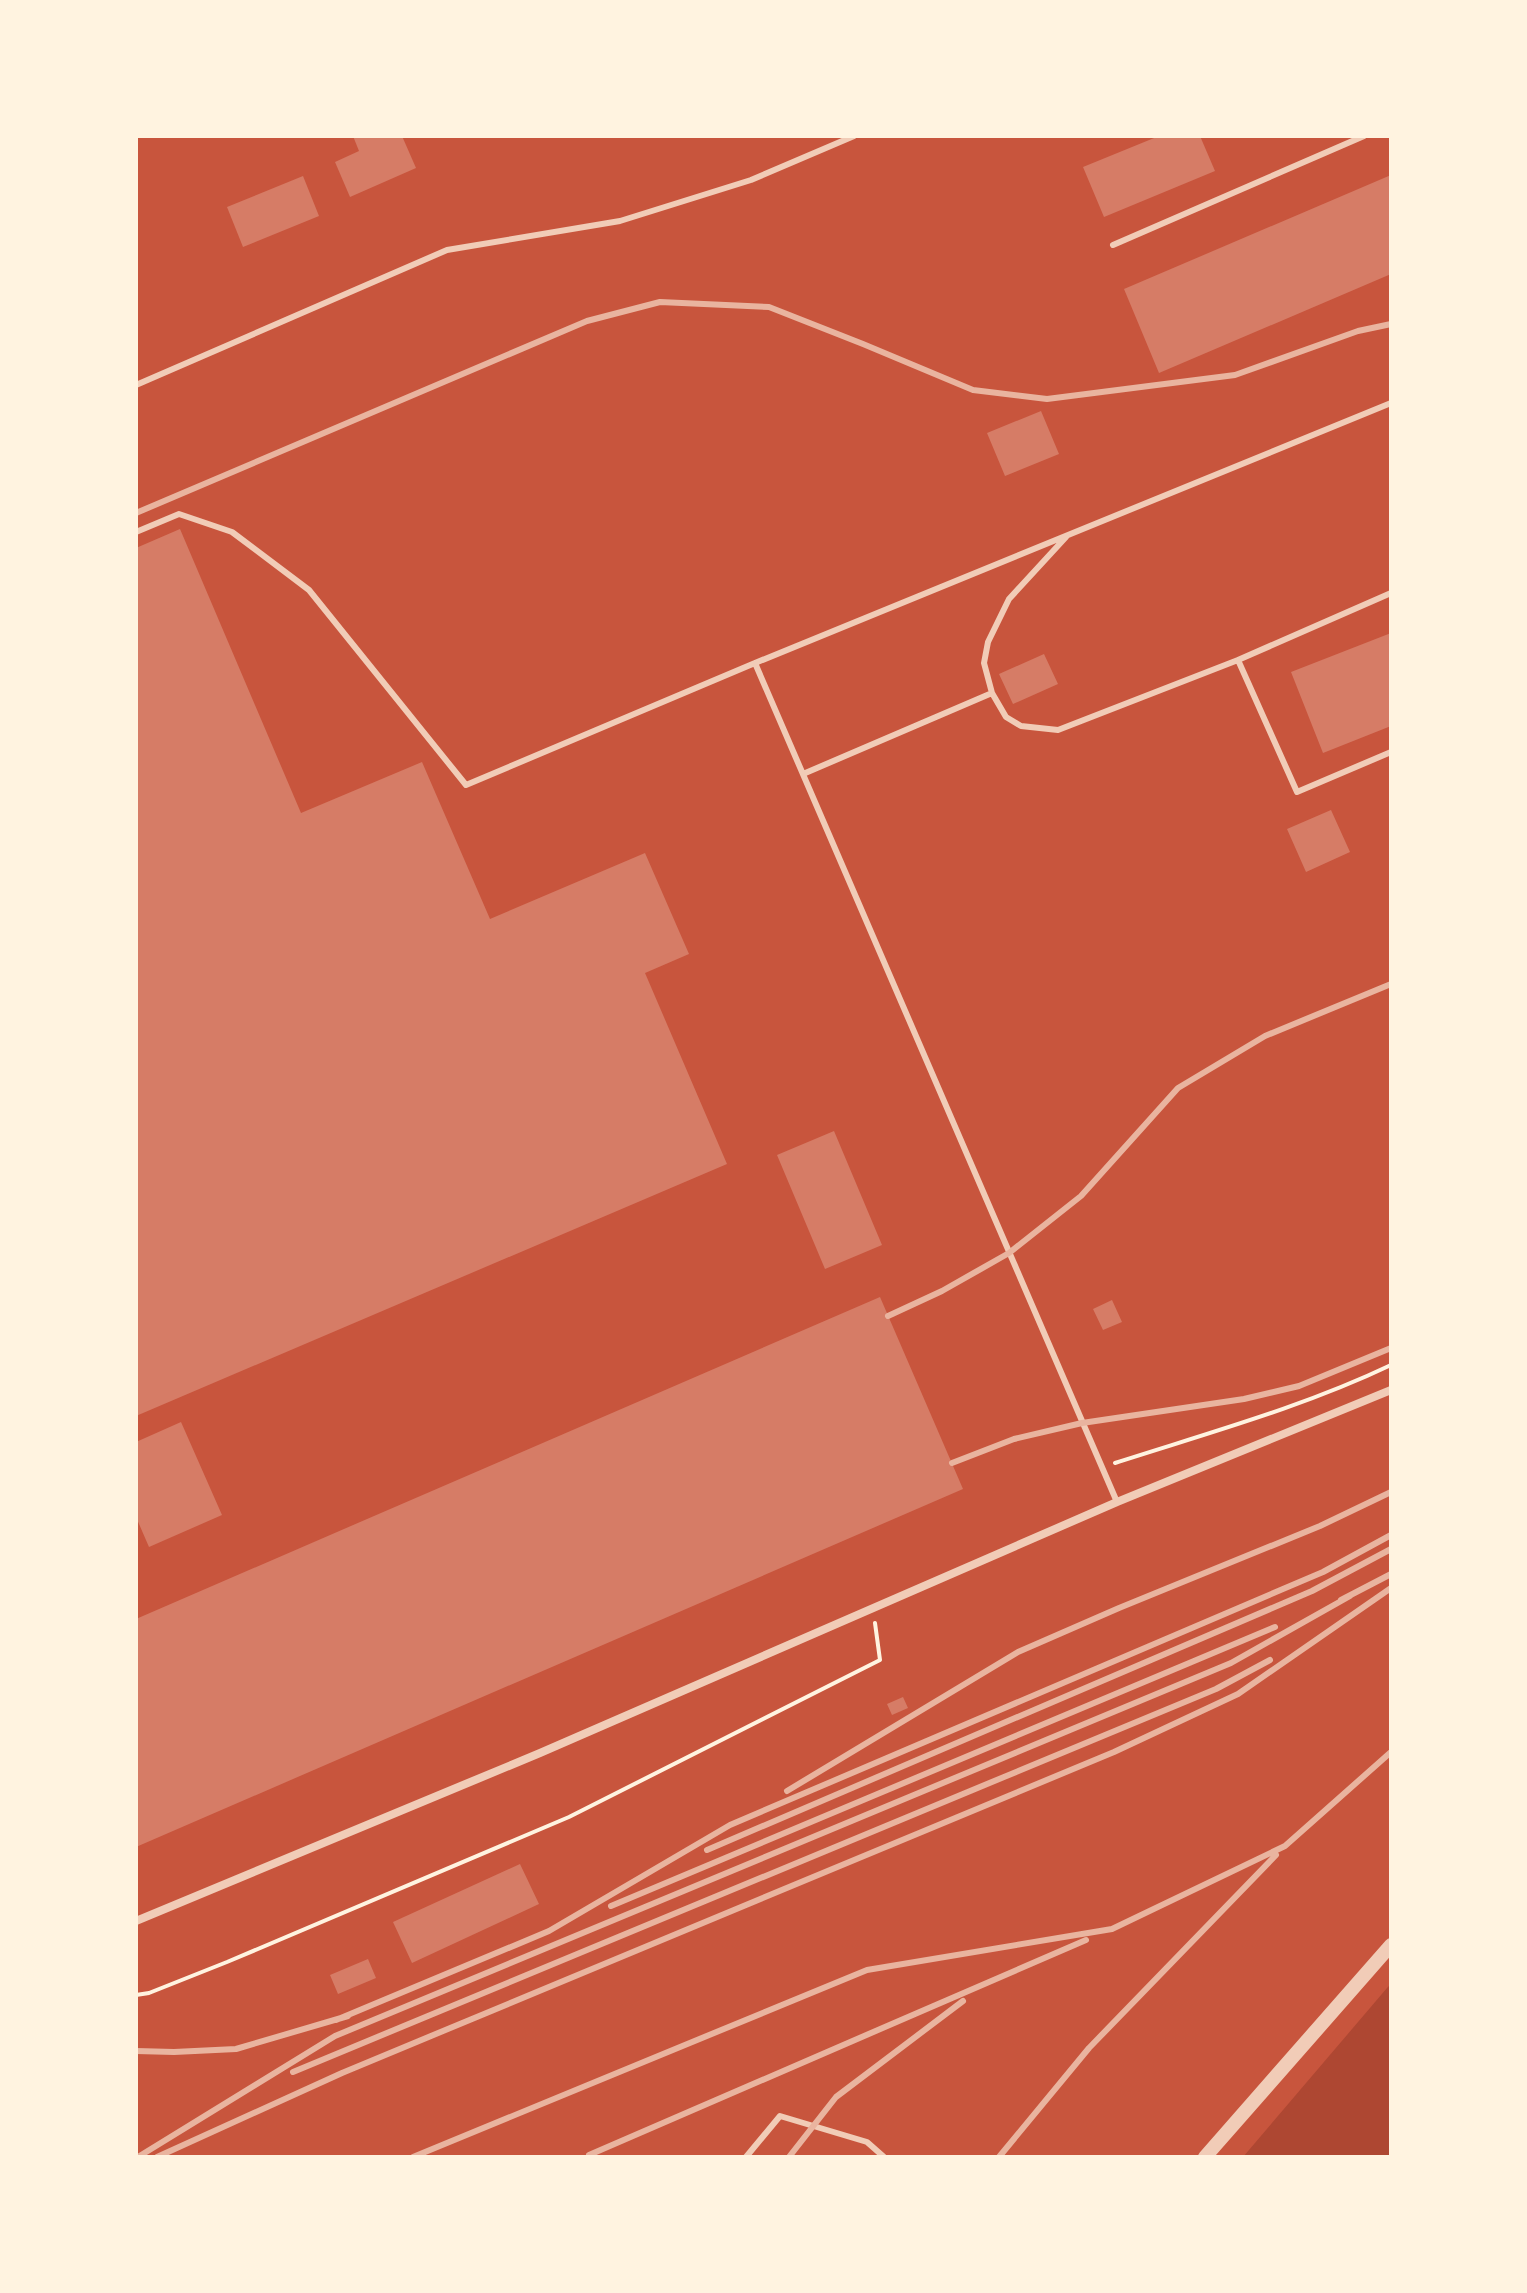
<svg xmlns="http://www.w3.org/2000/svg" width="1527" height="2293" font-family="'Fira Sans Condensed',sans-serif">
<rect width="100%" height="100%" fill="#c8553d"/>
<!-- green -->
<path fill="#ae4732" d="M1391 1984V2157H1243L1387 1988Z"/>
<!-- building -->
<path fill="#d67c66" d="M353 136H402L416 168 350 197 335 162 359 151Z
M1159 136H1200L1215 171 1104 217 1083 167Z
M1391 175V274L1159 373 1124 289Z
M303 176 319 216 243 247 227 207Z
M1041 411 1059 454 1005 476 987 433Z
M180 529 301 813 422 762 490 919 645 853 689 954 645 973 727 1164 136 1416V548Z
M1391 633V726L1323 753 1291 672Z
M1044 654 1058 684 1013 704 999 674Z
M1331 810 1350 852 1306 872 1287 829Z
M834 1131 882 1245 825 1269 777 1155Z
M880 1297 963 1489 136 1847V1619Z
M1112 1300 1122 1322 1103 1330 1093 1309Z
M181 1422 222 1515 149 1547 136 1517V1442Z
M903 1697 908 1708 892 1715 887 1704Z
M520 1864 539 1904 412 1963 393 1922Z
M368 1959 376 1978 338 1994 330 1975Z"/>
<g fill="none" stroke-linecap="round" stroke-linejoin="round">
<!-- path -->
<path stroke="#fff3e0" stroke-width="4" d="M1115 1463C1208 1433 1303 1407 1391 1365
M136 1995 149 1993 227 1962 569 1817 880 1660 875 1623"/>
<!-- service -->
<path stroke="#f1ccb7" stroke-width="6" d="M1113 245 1364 136
M136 385 447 250 620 221 751 180 854 136
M136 532 179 514 232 532 309 590 466 785 755 663 1391 403
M1066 537 1009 599 988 642 984 663 992 693 1006 717 1021 726 1058 730 1238 660 1297 792 1391 752
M1238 660 1391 593
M755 663 1117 1502
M803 774 992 693
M746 2157 780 2116 867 2142 884 2157"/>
<!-- minor -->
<path stroke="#f1ccb7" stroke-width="8" d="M136 1921 540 1753 1117 1502 1391 1390"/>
<!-- tertiary -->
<path stroke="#f1ccb7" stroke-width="14" d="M1205 2157 1391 1945"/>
<!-- rail -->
<path stroke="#e9b49f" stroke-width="6" d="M136 513 587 321 660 302 769 307 863 344 973 390 1047 399 1235 375 1358 331 1391 324
M888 1316 942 1291 1009 1253 1081 1196 1178 1088 1265 1036 1391 984
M952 1463 1014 1439 1082 1423 1244 1399 1299 1386 1391 1348
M1341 1600 1391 1574
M787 1791 1018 1652 1119 1608 1320 1526 1391 1492
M707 1850 1312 1591 1391 1549
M611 1906 1275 1627
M336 2020 549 1931 730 1825 1323 1572 1391 1535
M136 2051 174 2052 236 2049 348 2016
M293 2072 1216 1689 1270 1660
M589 2155 1086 1940
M138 2157 335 2036 1231 1663 1350 1596
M157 2157 342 2073 1114 1752 1238 1694 1391 1588
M413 2157 867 1970 1112 1929 1285 1846 1391 1752
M789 2157 836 2097 963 2001
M999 2157 1089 2048 1276 1855"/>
</g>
<!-- border -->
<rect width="1527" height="2293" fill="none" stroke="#fff3e0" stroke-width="276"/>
</svg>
